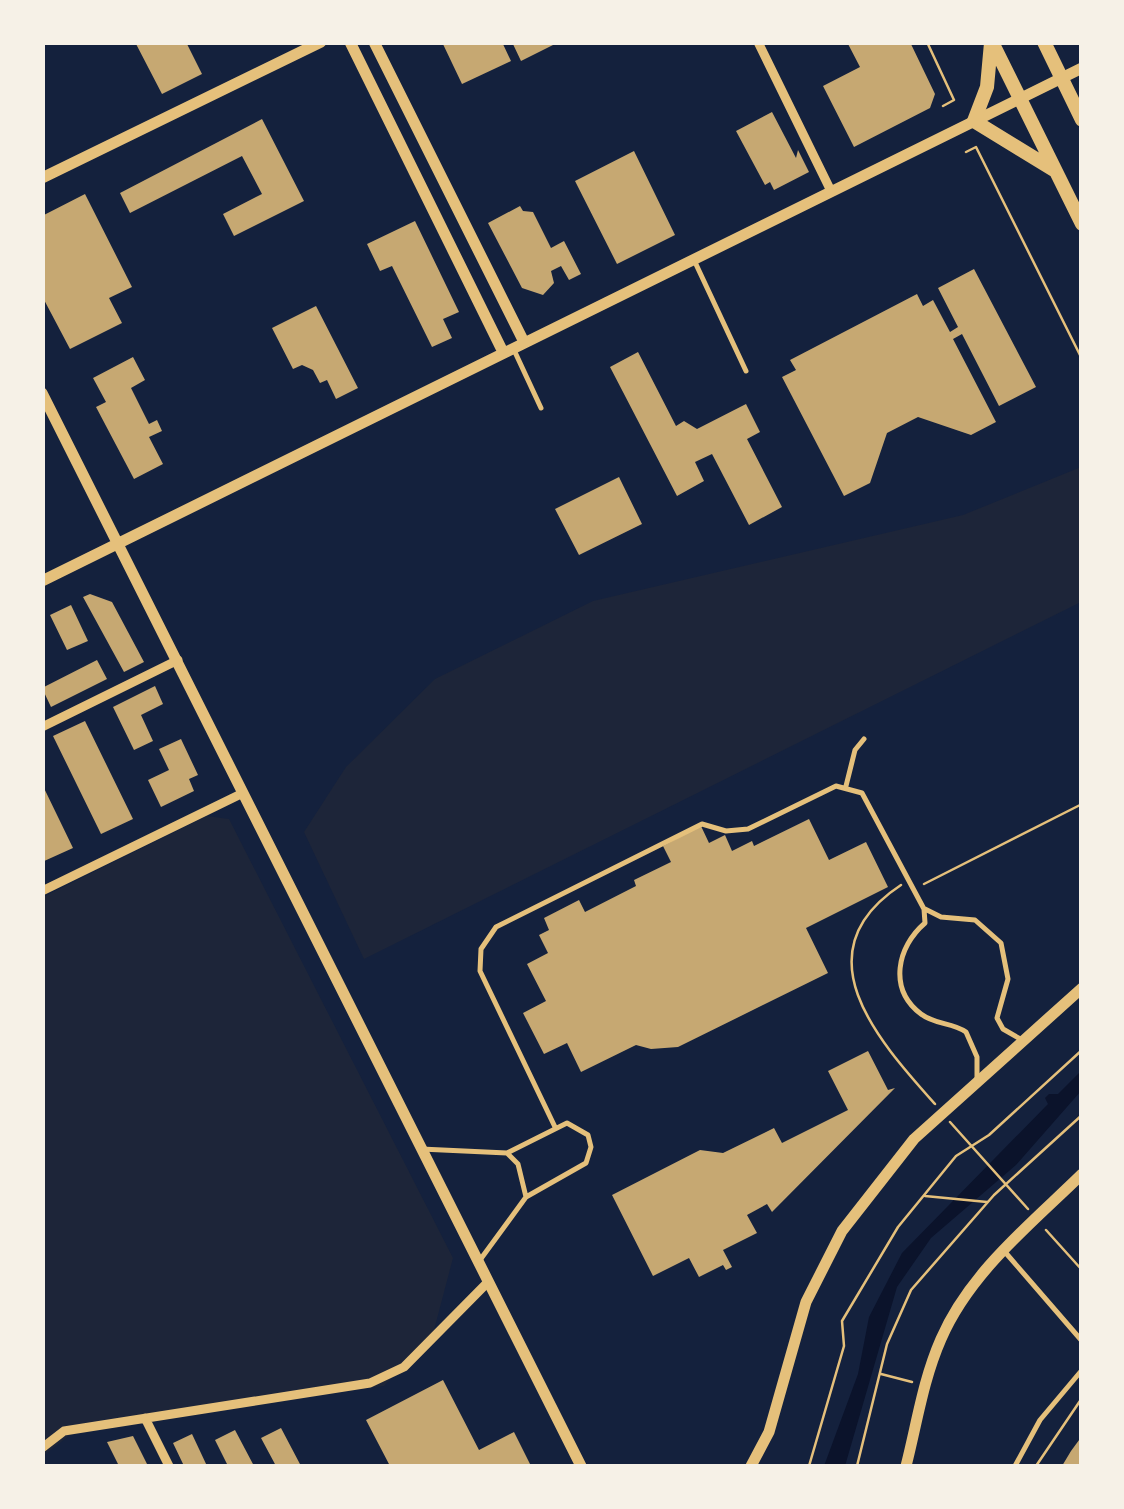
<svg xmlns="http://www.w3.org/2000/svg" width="1124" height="1509" font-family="Inter,sans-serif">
<rect width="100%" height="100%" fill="#14213d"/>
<!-- green -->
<path fill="#1d2539" d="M1081 467V602L364 959 304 832 346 767 435 679 593 601 963 515Z
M207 816 229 819 453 1258 433 1334 384 1386 149 1415 70 1435 43 1456V897Z"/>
<!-- water -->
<path fill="#0b132b" d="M1081 1071V1091L1016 1165 931 1238 897 1287 845 1466H824L858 1374 869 1317 902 1253 1048 1104 1045 1098 1049 1094H1058Z"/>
<!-- building -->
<path fill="#c6a872" d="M135 42H186L202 74 162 94Z
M442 42H502L511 61 462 84Z
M512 42H559L521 61Z
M847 42H910L935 94 930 108 854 147 823 86 860 67Z
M772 112 796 158 798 150 809 172 774 190 770 182 765 185 736 131Z
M262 119 304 201 234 236 223 214 262 194 242 156 130 213 120 193Z
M634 151 675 235 617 264 575 181Z
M85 194 132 287 109 298 122 323 70 349 42 296V216Z
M520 206 523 211 533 212 551 248 564 241 581 274 569 280 561 266 551 271 554 283 543 295 522 288 488 223Z
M415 221 459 312 443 319 452 338 432 347 392 266 380 271 367 244Z
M974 269 1036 387 999 406 962 334 953 339 996 422 971 435 918 417 887 433 870 483 844 496 782 377 796 370 790 360 917 294 923 306 933 300 950 332 958 327 938 288Z
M316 306 358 388 336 399 327 380 320 383 313 370 302 365 293 369 272 328Z
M638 352 676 426 684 421 697 429 746 404 760 432 747 439 782 507 749 525 712 454 695 462 704 481 677 496 610 367Z
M133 357 145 380 131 388 149 424 157 420 162 431 149 437 163 464 134 479 96 407 106 402 93 378Z
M619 477 642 524 579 555 555 509Z
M90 594 112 602 144 662 124 672 83 597Z
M71 605 88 641 67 650 50 615Z
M97 660 107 679 51 707 42 688Z
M155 686 163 704 141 715 153 741 134 750 113 707Z
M85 721 133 819 101 834 53 736Z
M181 739 198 775 189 779 194 791 161 807 148 780 169 770 159 749Z
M42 784 73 848 42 862Z
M809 819 829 860 866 842 888 887 806 928 828 973 678 1047 651 1049 636 1045 581 1072 567 1043 544 1054 523 1013 546 1001 527 964 548 953 539 935 549 930 544 918 579 900 585 912 636 886 634 880 671 862 663 846 701 826 709 843 725 835 732 851 752 841 754 846Z
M868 1051 888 1090 895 1088 772 1212 767 1204 747 1215 757 1233 723 1250 732 1267 726 1270 723 1265 699 1277 689 1258 653 1276 612 1195 700 1150 723 1153 774 1128 782 1143 848 1110 828 1071Z
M443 1380 479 1450 514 1432 531 1466H390L366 1420Z
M281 1428 301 1466H276L261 1438Z
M235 1430 254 1466H228L215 1440Z
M192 1434 207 1466H184L173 1443Z
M133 1436 148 1466H119L107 1442Z
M1082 1436V1466H1062L1071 1451Z"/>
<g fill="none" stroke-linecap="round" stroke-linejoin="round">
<!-- path -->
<path stroke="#e5c07b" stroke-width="2.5" d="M927 42 954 100 943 106
M966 152 976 147 1082 359
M924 884 1082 804
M901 885C799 952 877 1039 935 1104
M950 1122 1028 1209
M925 1196 987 1202
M1046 1230 1082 1270
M881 1374 912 1382
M809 1466 844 1346 842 1321 898 1227 956 1156 989 1135 1082 1050
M857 1466 887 1344 911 1290 994 1195 1082 1115
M1036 1466 1082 1398"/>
<!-- service -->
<path stroke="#e5c07b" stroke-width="5" d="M694 260 746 371
M514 350 541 408
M846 786 855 750 864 739
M925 909 941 917 975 920 1001 943 1008 979 997 1018 1003 1029 1022 1040
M555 1127 480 971 481 949 496 927 702 824 726 831 748 829 836 786 862 793 924 909 925 923C897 947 888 989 921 1014 935 1025 952 1022 966 1032L977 1057V1078
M421 1149 507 1153 567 1123 588 1135 591 1147 586 1163 526 1197 480 1260
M507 1153 518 1164 526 1197
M1005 1252 1082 1341
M1015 1466 1040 1420 1082 1370"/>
<!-- minor -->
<path stroke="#e5c07b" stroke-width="9" d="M758 42 830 189
M42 727 178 660
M42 891 243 793
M145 1418 169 1466
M42 1448 64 1431 370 1383 404 1367 488 1282"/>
<!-- tertiary -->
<path stroke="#e5c07b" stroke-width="11" d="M350 42 503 352
M374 42 524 342
M42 178 321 42
M42 393 581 1466
M42 581 1082 68
M751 1466 769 1432 806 1302 842 1231 914 1139 1082 988
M906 1466C917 1423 923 1380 941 1339 970 1272 1031 1224 1082 1174"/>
<!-- primary -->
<path stroke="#e5c07b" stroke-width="14" d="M992 42 1082 224
M1044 42 1082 120
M991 43 987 87 974 121 1054 170"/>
</g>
<!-- border -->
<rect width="1124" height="1509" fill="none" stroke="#f6f1e7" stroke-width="90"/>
</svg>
